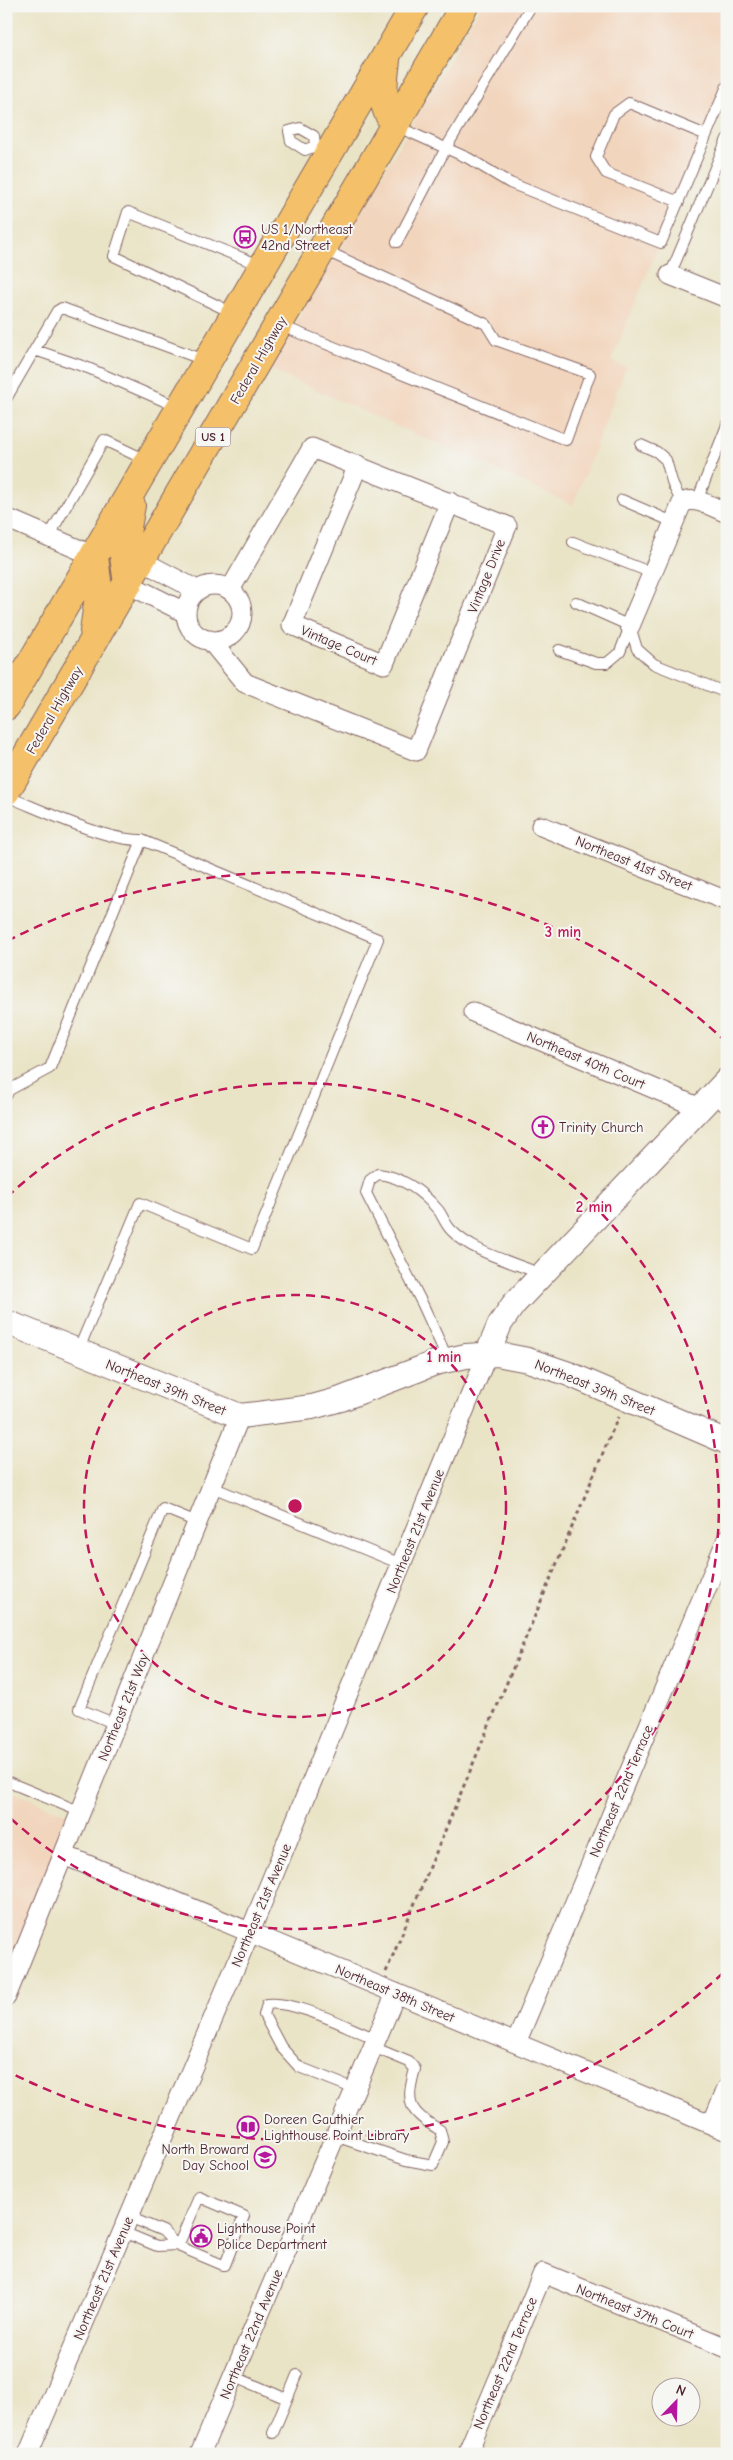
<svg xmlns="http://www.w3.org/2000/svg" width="733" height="2460" font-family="'Comic Neue',sans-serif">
<rect width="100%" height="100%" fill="#f6f6f2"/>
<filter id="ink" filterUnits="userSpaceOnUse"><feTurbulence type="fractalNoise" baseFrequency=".02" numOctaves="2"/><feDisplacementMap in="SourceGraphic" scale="10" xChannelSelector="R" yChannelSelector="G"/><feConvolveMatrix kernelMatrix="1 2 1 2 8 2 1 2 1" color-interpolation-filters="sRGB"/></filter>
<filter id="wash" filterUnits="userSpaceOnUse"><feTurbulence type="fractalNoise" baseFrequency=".0096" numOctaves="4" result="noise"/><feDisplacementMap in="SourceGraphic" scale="20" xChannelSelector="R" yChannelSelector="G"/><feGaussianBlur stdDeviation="1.12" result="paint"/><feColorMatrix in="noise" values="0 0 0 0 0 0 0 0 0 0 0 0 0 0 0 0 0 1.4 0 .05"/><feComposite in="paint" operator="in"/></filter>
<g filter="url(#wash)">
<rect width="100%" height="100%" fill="#eae4c7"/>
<!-- built -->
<path fill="#f2d5bd" d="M481 6H727V80L611 361 626 367 573 505 269 369Z
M6 1789 73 1817 6 1973Z"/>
</g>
<g filter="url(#ink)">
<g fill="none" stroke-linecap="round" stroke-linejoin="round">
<!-- service casing -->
<g stroke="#826462" stroke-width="12">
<path id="service" d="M396 126 468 158 510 183 661 243 727 86
M315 146 314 136 300 128 289 131 291 141 305 150 315 146 328 152
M679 202 606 173 596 157 614 114 629 103 706 135
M397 242 446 148 531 6
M670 275 727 139
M233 313 114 256 128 212 262 266
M279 325 566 440 590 374 496 340 486 324 324 250
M35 350 88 368 178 407
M6 399 57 311 62 308 207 361
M641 445 657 452 666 460 673 485 682 503
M622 500 673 522
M697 501 727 425
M49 536 104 440 148 461
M573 542 652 573
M576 602 630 626 637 649 654 664 727 693
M559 650 596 663H607L620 652 630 626
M6 796C42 810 105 841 142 840
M6 1096 9 1090 50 1068 142 840 378 939 252 1249 140 1203 78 1351
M448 1360 423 1305 366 1193 370 1180 378 1174C403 1177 423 1192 439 1211 443 1217 446 1225 451 1230 473 1253 513 1262 541 1274
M212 1487 401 1564
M116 1724 79 1709 163 1508 197 1522
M6 1781 81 1812
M355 2089 299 2067 281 2047 264 2015 267 2004C296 2000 348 2028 377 2039
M335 2136 406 2160 433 2165 443 2142 440 2130C409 2111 405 2105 415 2069L409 2062 373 2047
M123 2232 157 2246 176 2245 163 2231 129 2217
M176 2245 178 2246 223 2265H225L244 2216 199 2197 178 2246
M233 2376 287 2399
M273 2433 297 2375"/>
</g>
<!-- minor casing -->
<g stroke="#826462" stroke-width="21">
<path id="minor" d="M670 275 727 298
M358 465 292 625 384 664 450 502
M6 518 94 556
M140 560 197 590
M128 584 186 613
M186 613a28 28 0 1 1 56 0a28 28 0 1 1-56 0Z
M630 626 682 503C696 495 714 508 727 513
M210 640 245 683 416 751 507 526 312 448 230 590
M541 826 727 901
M473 1012 700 1108
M715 1093 727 1103
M64 1855 727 2131
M6 1997 240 1416
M516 2043 727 1539
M712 2124 727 2088
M28 2454 250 1932 487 1355
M200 2454 396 1993
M467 2454 543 2273 727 2348"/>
</g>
<!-- tertiary casing -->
<g stroke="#826462" stroke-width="26">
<path id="tertiary" d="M6 1322 240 1416 312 1407 341 1399 435 1363 466 1356 497 1354 528 1360 569 1374 727 1442
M487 1355 500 1324 513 1305 727 1080"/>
</g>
<!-- primary casing -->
<g stroke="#826462" stroke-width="30">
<path id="primary" d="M386 60C383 87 379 102 395 125
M94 556 99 596 94 631
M128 584 123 550 131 505
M6 706 415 6
M6 791 464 6"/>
</g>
<!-- path -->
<path stroke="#826462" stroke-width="3" stroke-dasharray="4 4" stroke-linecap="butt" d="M386 1972 618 1417"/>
<!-- service -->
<use href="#service" stroke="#fff" stroke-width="10"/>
<!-- minor -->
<use href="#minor" stroke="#fff" stroke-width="19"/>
<!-- tertiary -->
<use href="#tertiary" stroke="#fff" stroke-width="24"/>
<!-- primary -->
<use href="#primary" stroke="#f4c16a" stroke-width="28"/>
</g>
</g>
<!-- distance rings -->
<g fill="none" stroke="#c2185b" stroke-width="2.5" stroke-dasharray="9 6">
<circle cx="295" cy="1506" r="211"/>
<path d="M7 1197A423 423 0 1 1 7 1815"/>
<path d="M723 1973A634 634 0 0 1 7 2071M7 941A634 634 0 0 1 723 1039"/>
</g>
<!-- icons -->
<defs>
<g id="bus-ring" transform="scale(1.125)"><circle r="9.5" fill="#f6f6f2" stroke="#b5179e" stroke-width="1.5"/><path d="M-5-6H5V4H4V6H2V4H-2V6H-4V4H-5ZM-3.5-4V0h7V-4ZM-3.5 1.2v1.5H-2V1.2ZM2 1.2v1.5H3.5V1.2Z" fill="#b5179e"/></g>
<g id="church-ring" transform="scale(1.125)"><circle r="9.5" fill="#f6f6f2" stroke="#b5179e" stroke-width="1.5"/><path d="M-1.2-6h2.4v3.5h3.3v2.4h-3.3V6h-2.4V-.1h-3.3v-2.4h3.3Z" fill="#b5179e"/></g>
<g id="library-ring" transform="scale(1.125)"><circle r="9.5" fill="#f6f6f2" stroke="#b5179e" stroke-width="1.5"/><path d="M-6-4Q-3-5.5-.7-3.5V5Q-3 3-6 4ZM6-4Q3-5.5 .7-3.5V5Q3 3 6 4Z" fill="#b5179e"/></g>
<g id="school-ring" transform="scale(1.125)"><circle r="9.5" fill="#f6f6f2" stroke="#b5179e" stroke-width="1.5"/><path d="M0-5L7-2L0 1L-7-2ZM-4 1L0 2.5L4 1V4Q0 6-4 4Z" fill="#b5179e"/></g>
<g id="civic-ring" transform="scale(1.125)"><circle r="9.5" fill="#f6f6f2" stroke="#b5179e" stroke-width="1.5"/><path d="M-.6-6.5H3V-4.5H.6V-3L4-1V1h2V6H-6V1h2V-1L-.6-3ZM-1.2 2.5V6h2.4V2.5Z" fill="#b5179e"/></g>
</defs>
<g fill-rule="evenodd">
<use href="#bus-ring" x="245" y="237"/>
<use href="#church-ring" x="543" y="1127"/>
<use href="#library-ring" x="248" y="2127"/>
<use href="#school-ring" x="265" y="2157"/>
<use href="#civic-ring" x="201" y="2236"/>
</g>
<g text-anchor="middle" stroke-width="4" stroke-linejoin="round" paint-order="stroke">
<!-- shield labels -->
<rect fill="#f6f6f2" stroke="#7e6067" stroke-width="1" x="195.5" y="427.5" width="35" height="19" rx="4"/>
<g font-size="12" font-weight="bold" fill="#4a1f2b">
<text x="213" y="441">US 1</text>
</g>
<!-- poi labels -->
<g font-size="14" fill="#4a1f2b" stroke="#f6f6f2" text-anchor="start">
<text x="261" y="234">US 1/Northeast<tspan x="261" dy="16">42nd Street</tspan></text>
<text x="559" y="1132">Trinity Church</text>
<text x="264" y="2124">Doreen Gauthier<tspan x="264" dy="16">Lighthouse Point Library</tspan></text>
<text x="249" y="2154" text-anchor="end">North Broward<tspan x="249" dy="16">Day School</tspan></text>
<text x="217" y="2233">Lighthouse Point<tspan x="217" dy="16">Police Department</tspan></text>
</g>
<!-- street labels -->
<g font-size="14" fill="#4a1f2b" stroke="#f6f6f2">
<text transform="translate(258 360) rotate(-60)" y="5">Federal Highway</text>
<text transform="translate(486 576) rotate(-68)" y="5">Vintage Drive</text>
<text transform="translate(339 645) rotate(23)" y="5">Vintage Court</text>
<text transform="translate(54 710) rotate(-60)" y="5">Federal Highway</text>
<text transform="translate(634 863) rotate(22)" y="5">Northeast 41st Street</text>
<text transform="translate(586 1060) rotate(23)" y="5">Northeast 40th Court</text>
<text transform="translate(166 1387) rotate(22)" y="5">Northeast 39th Street</text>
<text transform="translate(595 1387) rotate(22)" y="5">Northeast 39th Street</text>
<text transform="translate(415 1531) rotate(-68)" y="5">Northeast 21st Avenue</text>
<text transform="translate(123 1707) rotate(-68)" y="5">Northeast 21st Way</text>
<text transform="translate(621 1791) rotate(-67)" y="5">Northeast 22nd Terrace</text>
<text transform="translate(261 1905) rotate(-67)" y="5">Northeast 21st Avenue</text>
<text transform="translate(395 1993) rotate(23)" y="5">Northeast 38th Street</text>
<text transform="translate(103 2278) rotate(-67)" y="5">Northeast 21st Avenue</text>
<text transform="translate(635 2311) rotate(22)" y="5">Northeast 37th Court</text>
<text transform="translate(251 2334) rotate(-67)" y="5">Northeast 22nd Avenue</text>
<text transform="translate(505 2363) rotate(-67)" y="5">Northeast 22nd Terrace</text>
</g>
</g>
<circle cx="295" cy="1506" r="8" fill="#c2185b" stroke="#f6f6f2" stroke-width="2.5"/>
<g font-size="15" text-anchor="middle" font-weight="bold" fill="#c2185b" stroke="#f6f6f2" stroke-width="4" stroke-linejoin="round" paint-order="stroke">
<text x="563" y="937">3 min</text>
<text x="594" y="1212">2 min</text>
<text x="444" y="1362">1 min</text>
</g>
<!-- margin -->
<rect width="733" height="2460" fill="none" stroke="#f6f6f2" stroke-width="25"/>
<!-- north arrow -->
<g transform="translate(676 2402) rotate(23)"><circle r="24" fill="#f6f6f2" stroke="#b1a0a2"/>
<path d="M0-4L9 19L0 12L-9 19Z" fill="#b5179e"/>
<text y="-8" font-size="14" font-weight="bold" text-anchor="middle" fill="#4a1f2b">N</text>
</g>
</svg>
